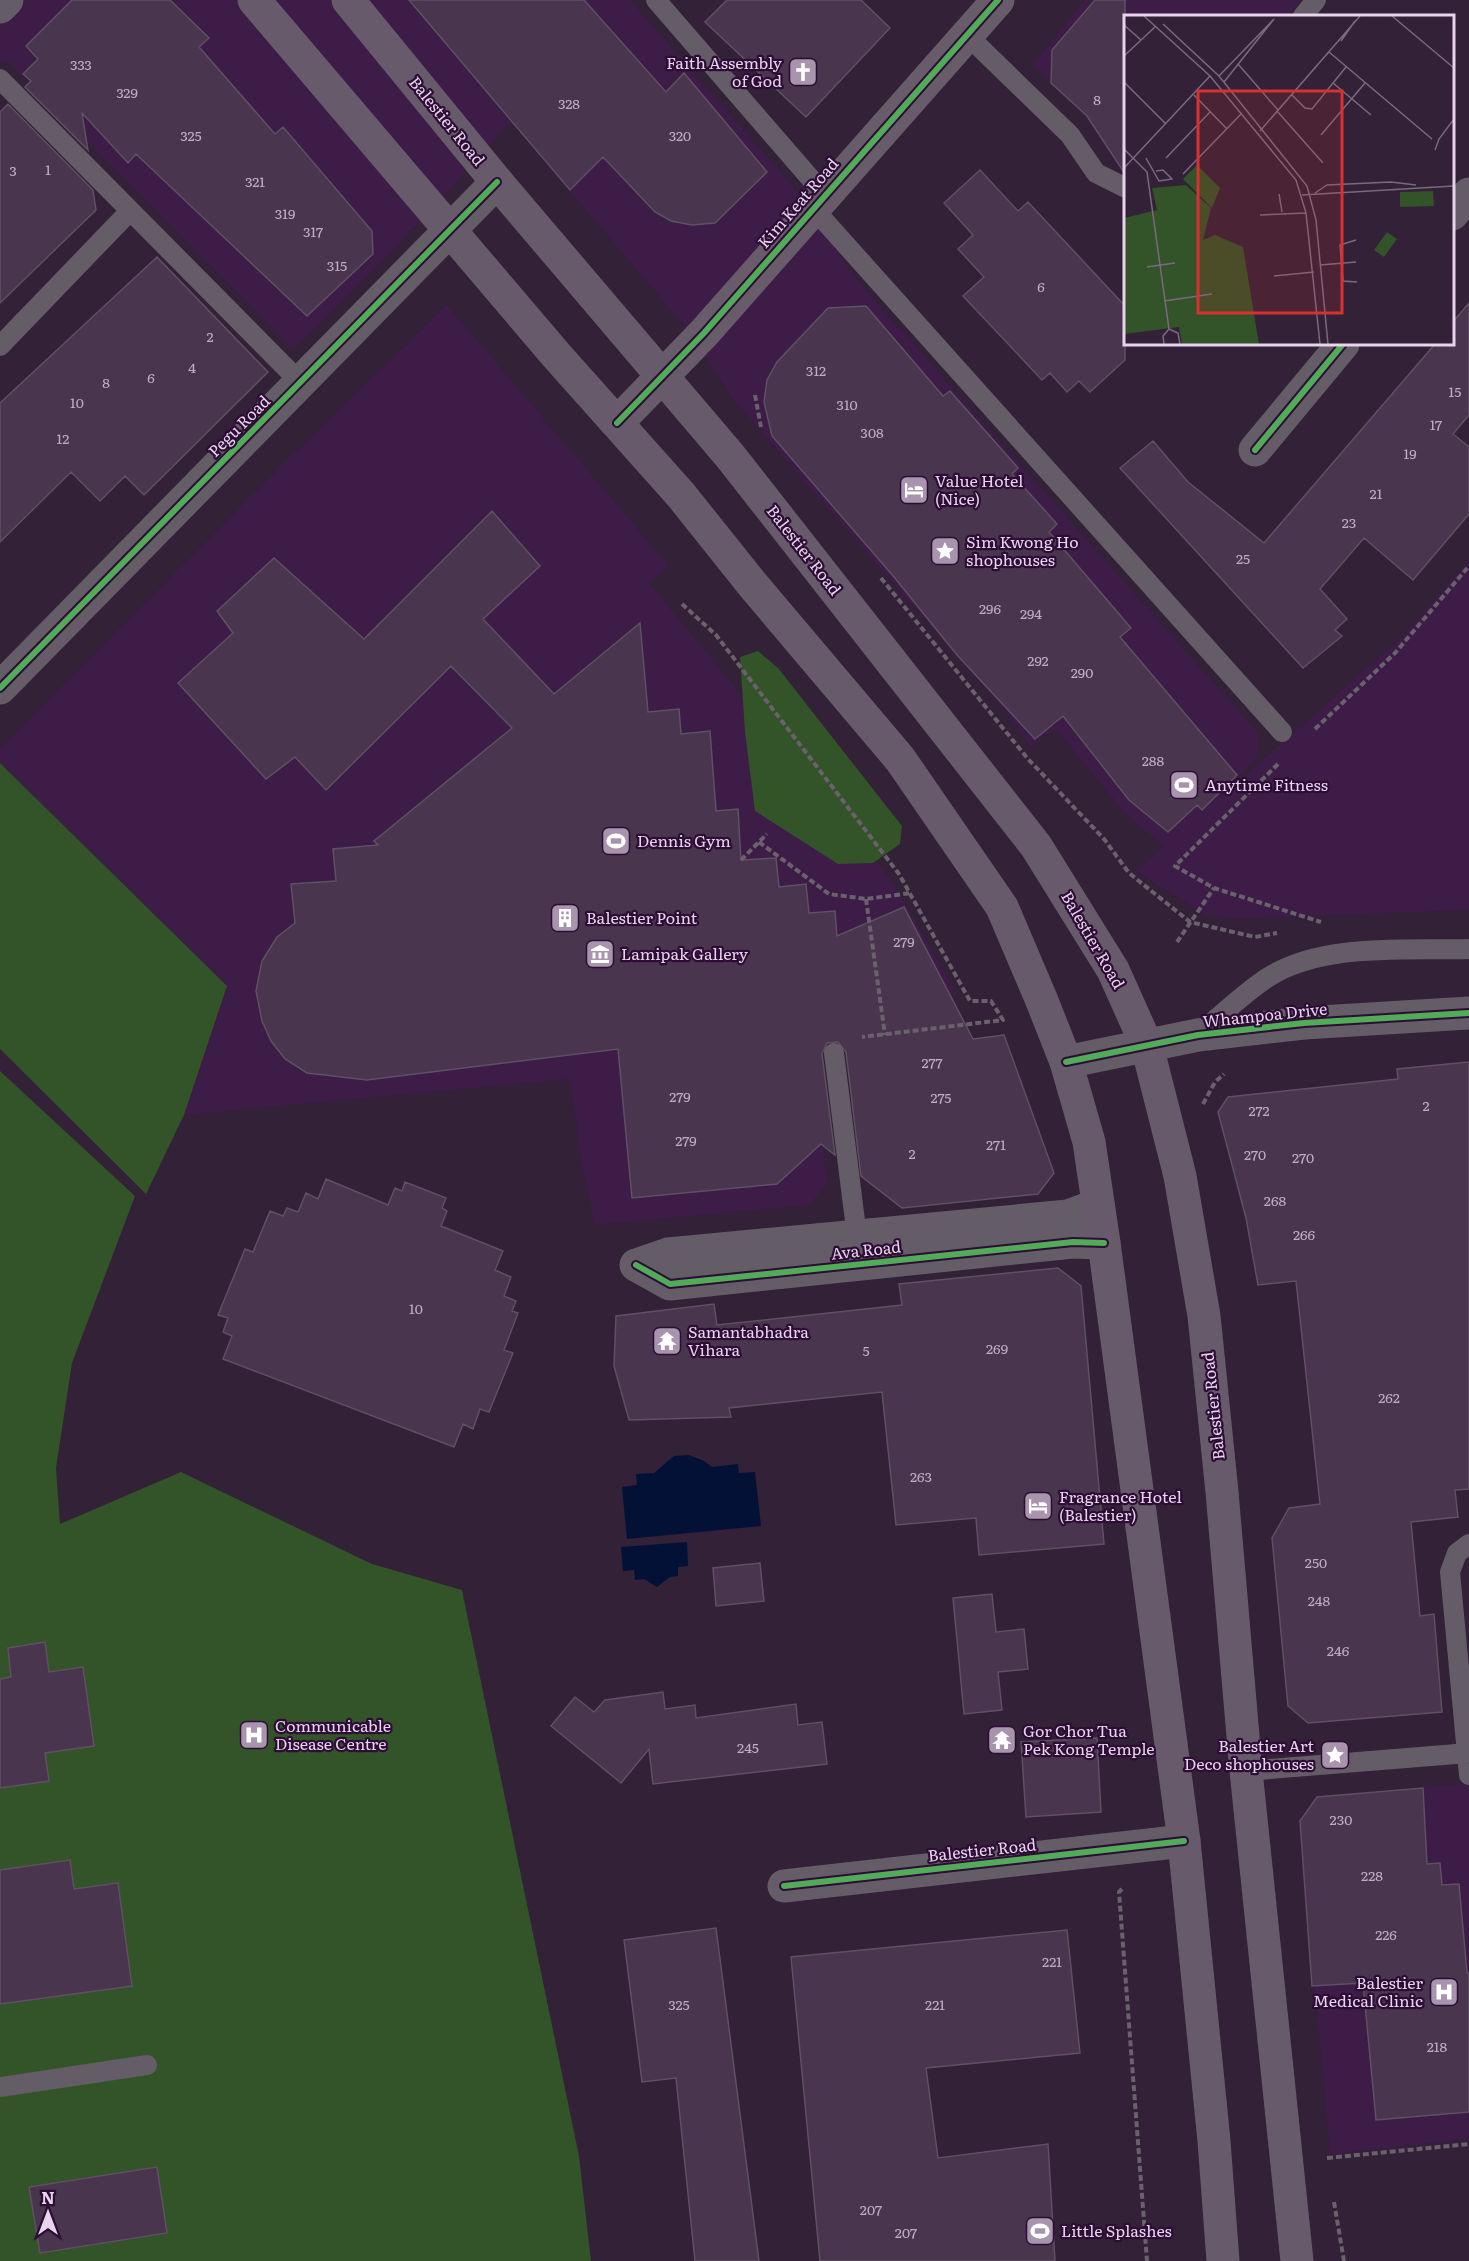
<svg xmlns="http://www.w3.org/2000/svg" width="1469" height="2261" font-family="Literata,serif">
<rect width="100%" height="100%" fill="#322137"/>
<!-- built -->
<path fill="#3d1c47" d="M0 0H630L791 184 857 280 1258 733V756L1217 800 1405 635 1469 560V910L1235 919 1205 915 1136 871 1164 847 1125 813 1055 728 1031 747 1006 712 736 403 690 332 511 122 384 260 293 349 9 62H0Z
M1085 0H1301L1287 16H1126L1125 177 1085 116 1033 64Z
M447 305 669 566 649 583 861 839 895 886 955 990 944 1011 813 1027 827 1185 809 1205 595 1225 583 1171 570 1079 184 1115 227 986 0 763V748L291 456Z
M1469 1783V2139L1330 2154 1299 1820 1316 1797Z"/>
<!-- green -->
<path fill="#335328" d="M758 651 778 668 902 826 900 844 873 863 838 864 755 811 745 732 740 657Z
M0 763 227 986 184 1115 146 1194 0 1049Z
M0 1071 135 1196 72 1363 56 1468 60 1524 181 1472 372 1564 462 1590 579 2156 591 2261H0Z"/>
<!-- water -->
<path fill="#041137" d="M689 1455 704 1461 712 1467 738 1464 739 1473 755 1472 761 1526 627 1539 622 1487 637 1485 636 1474 654 1473 674 1456Z
M687 1542 688 1566 678 1567V1576L670 1577 657 1587 644 1579 635 1580 634 1570 623 1571 621 1547Z"/>
<!-- building -->
<path fill="#49354e" stroke="#5f5062" stroke-width="1.5" d="M72 0H170L209 38 199 47 275 134 283 127 372 231 373 254 307 316 136 154 128 163 82 113 88 150 25 87 31 81 23 74 38 59 26 46Z
M409 0H584L666 92 684 73 767 172 715 223 692 225 671 221 655 212 603 157 570 190Z
M727 0H861L890 28 806 117 705 22Z
M1095 0H1125V174L1087 116 1051 83 1052 50Z
M8 104 93 190 96 210 0 303V112Z
M980 170 1018 211 1028 202 1125 306V360L1090 392 1079 381 1067 392 1050 373 1042 380 963 296 984 277 958 249 973 235 944 203Z
M157 257 268 372 144 495 125 476 100 501 71 472 0 542V403Z
M1469 303V415L1453 434 1469 447V514L1413 580 1364 538 1320 589 1347 619 1335 630 1342 636 1303 668 1120 468 1153 441 1188 482 1264 543 1435 344H1452V323Z
M866 306 943 396 950 391 1018 468 1012 474 1057 524 1049 532 1131 628 1120 637 1237 775 1202 810 1197 805 1168 832 1129 800 1063 716 1035 739 957 655 894 577 772 436 764 402 767 380 777 362 828 308Z
M492 511 540 566 483 619 554 694 640 623 648 712 679 709 681 734 710 731 716 811 738 809 741 860 776 858 779 887 806 884 809 913 835 911 837 936 904 907 973 1039 1004 1035 1054 1173 1038 1194 902 1208 861 1176 846 1052 838 1042 827 1043 822 1054 835 1155 821 1144 777 1184 632 1198 618 1049 367 1080 307 1073 285 1059 271 1041 262 1021 256 991 262 961 277 937 295 923 291 884 336 881 333 849 378 845 374 841 512 728 451 666 326 790 295 757 266 779 178 683 233 633 217 611 274 558 364 639Z
M1469 1062V1489L1455 1490 1458 1517 1411 1522 1420 1616 1434 1614 1442 1712 1308 1723 1288 1706 1272 1538 1289 1508 1320 1504 1296 1281 1258 1285 1246 1218 1218 1112 1228 1097 1398 1079 1397 1069Z
M326 1179 388 1205 395 1188 402 1191 405 1182 446 1198 442 1208 447 1211 441 1226 503 1251 495 1270 511 1277 504 1296 516 1301 512 1311 518 1313 504 1350 513 1353 489 1412 480 1409 473 1429 463 1424 454 1447 223 1359 232 1336 223 1332 228 1318 218 1315 245 1249 253 1252 270 1211 283 1216 287 1208 298 1212 306 1193 318 1199Z
M1058 1268 1081 1286 1104 1544 979 1555 976 1518 896 1525 882 1392 729 1408 731 1417 629 1420 614 1366 616 1316 714 1304 717 1325 902 1305 899 1284Z
M760 1563 764 1601 716 1606 713 1568Z
M992 1594 996 1632 1024 1629 1028 1669 998 1672 1002 1710 964 1714 953 1598Z
M45 1642 49 1672 83 1667 94 1746 45 1753 49 1781 0 1788V1679L11 1677 8 1648Z
M663 1692 665 1709 695 1705 696 1718 796 1704 798 1725 822 1722 827 1764 653 1784 649 1749 621 1783 551 1726 575 1697 594 1712 605 1700Z
M1097 1738 1101 1812 1026 1817 1021 1742Z
M1423 1788 1427 1864 1440 1863 1442 1885 1459 1884 1467 1973H1469V2112L1376 2120 1363 1983 1312 1986 1300 1821 1317 1797Z
M70 1860 74 1889 118 1883 132 1986 0 2004V1870Z
M716 1928 759 2261H695L676 2078 642 2082 624 1940Z
M1067 1930 1080 2053 926 2068 938 2158 1048 2144 1055 2261H820L791 1957Z
M157 2167 167 2233 40 2253 29 2187Z"/>
<g fill="none" stroke-linecap="round" stroke-linejoin="round">
<!-- path -->
<path stroke="#6a616d" stroke-width="4" stroke-dasharray="6 3" stroke-linecap="butt" d="M755 395 761 427
M881 578 1028 759 1104 839 1129 873 1190 922 1255 937 1277 933
M682 604 716 635 899 874 970 1001H991L1003 1020 862 1037
M1315 729 1395 653 1469 566
M1278 764 1175 866 1214 888 1321 922
M759 842 829 894 866 899 911 893
M741 860 767 834
M866 899 885 1035
M1177 942 1214 888
M1203 1104 1215 1082 1224 1074
M1122 1889 1119 1892 1147 2261
M1327 2158 1469 2144
M1334 2202 1344 2261"/>
<!-- lane -->
<path stroke="#645c66" stroke-width="20" d="M656 0 824 194
M1303 16 1316 0
M967 35 1070 135 1096 173 1126 188
M0 79 301 383
M812 207 1282 732
M0 346 130 211
M1200 1033C1221 1015 1241 996 1264 980 1318 942 1405 951 1469 949
M834 1053 857 1237
M1469 1544 1457 1553 1450 1572 1469 1775
M1246 1771 1469 1753
M0 2087 147 2065"/>
<!-- street -->
<path stroke="#645c66" stroke-width="33" d="M0 7 7 0
M1452 214 1469 194
M1255 450 1343 344
M0 688 497 182
M1066 1062 1198 1035 1304 1023 1469 1013
M636 1265 670 1284 1073 1242 1104 1243
M636 1265 668 1254 1068 1216 1098 1205
M784 1886 1184 1841"/>
<!-- secondary -->
<path stroke="#685c6a" stroke-width="33" d="M617 423 704 333 998 0"/>
<!-- primary -->
<path stroke="#675a6a" stroke-width="33" d="M254 0 557 356 681 495 752 584 900 759 1002 907 1042 1001 1066 1062 1089 1142 1104 1243 1184 1841 1214 2141 1223 2261
M348 0 497 182 730 456 1036 846 1113 970 1147 1046 1180 1176 1204 1316 1222 1492 1246 1771 1297 2261"/>
<!-- cycleway casing -->
<g stroke="#2d0d35" stroke-width="10">
<path id="cycleway" d="M617 423 704 333 998 0
M1255 450 1343 344
M0 688 497 182
M1066 1062 1198 1035 1304 1023 1469 1013
M636 1265 670 1284 1073 1242 1104 1243
M784 1886 1184 1841"/>
</g>
<!-- cycleway -->
<use href="#cycleway" stroke="#51ab58" stroke-width="6"/>
</g>
<!-- icons -->
<defs>
<g id="church-square" transform="scale(1.5)"><rect x="-9" y="-9" width="18" height="18" rx="4" fill="#a895ad" stroke="#2d0d35"/><path d="M-1.2-6h2.4v3.5h3.3v2.4h-3.3V6h-2.4V-.1h-3.3v-2.4h3.3Z" fill="#fff"/></g>
<g id="hotel-square" transform="scale(1.5)"><rect x="-9" y="-9" width="18" height="18" rx="4" fill="#a895ad" stroke="#2d0d35"/><path d="M-6-4.5h1.5V1H6V5H4.5V3h-9V5H-6ZM-4 0a1.8 1.8 0 1 1 3.6 0ZM.5 0V-2.5h3Q6-2.5 6 0Z" fill="#fff"/></g>
<g id="sight-square" transform="scale(1.5)"><rect x="-9" y="-9" width="18" height="18" rx="4" fill="#a895ad" stroke="#2d0d35"/><path d="M0-6L1.8-2.2L6-1.7L2.9 1.2L3.7 5.4L0 3.3L-3.7 5.4L-2.9 1.2L-6-1.7L-1.8-2.2Z" fill="#fff"/></g>
<g id="stadium-square" transform="scale(1.5)"><rect x="-9" y="-9" width="18" height="18" rx="4" fill="#a895ad" stroke="#2d0d35"/><path d="M0-5a6.5 5 0 1 0 0 10a6.5 5 0 1 0 0-10ZM-3.5-1.8h7v3.6h-7Z" fill="#fff"/></g>
<g id="building-square" transform="scale(1.5)"><rect x="-9" y="-9" width="18" height="18" rx="4" fill="#a895ad" stroke="#2d0d35"/><path d="M-4-6H4V6H1V3H-1V6H-4ZM-2.5-4.3h1.7v1.8h-1.7ZM.8-4.3h1.7v1.8H.8ZM-2.5-1h1.7V.8h-1.7ZM.8-1h1.7V.8H.8Z" fill="#fff"/></g>
<g id="museum-square" transform="scale(1.5)"><rect x="-9" y="-9" width="18" height="18" rx="4" fill="#a895ad" stroke="#2d0d35"/><path d="M0-6L6-3V-2H-6V-3ZM-5-1h2V3h-2ZM-1-1h2V3h-2ZM3-1h2V3H3ZM-6 4H6V6H-6Z" fill="#fff"/></g>
<g id="temple-square" transform="scale(1.5)"><rect x="-9" y="-9" width="18" height="18" rx="4" fill="#a895ad" stroke="#2d0d35"/><path d="M0-6L5-2H3V0L6.5 2.5H4V6H1.5V3h-3V6H-4V2.5H-6.5L-3 0V-2H-5Z" fill="#fff"/></g>
<g id="hospital-square" transform="scale(1.5)"><rect x="-9" y="-9" width="18" height="18" rx="4" fill="#a895ad" stroke="#2d0d35"/><path d="M-5-5h3v3.5h4V-5h3V5h-3V1.5h-4V5h-3Z" fill="#fff"/></g>
</defs>
<g fill-rule="evenodd">
<use href="#church-square" x="803" y="72"/>
<use href="#hotel-square" x="914" y="490"/>
<use href="#sight-square" x="945" y="551"/>
<use href="#stadium-square" x="1184" y="785"/>
<use href="#stadium-square" x="616" y="841"/>
<use href="#building-square" x="565" y="918"/>
<use href="#museum-square" x="600" y="954"/>
<use href="#temple-square" x="667" y="1341"/>
<use href="#hotel-square" x="1038" y="1506"/>
<use href="#hospital-square" x="254" y="1735"/>
<use href="#temple-square" x="1002" y="1740"/>
<use href="#sight-square" x="1335" y="1755"/>
<use href="#hospital-square" x="1444" y="1992"/>
<use href="#stadium-square" x="1040" y="2231"/>
</g>
<g text-anchor="middle" stroke-width="4.5" stroke-linejoin="round" paint-order="stroke">
<!-- number labels -->
<g font-size="14" fill="#c0acc5">
<text x="81" y="70">333</text>
<text x="127" y="98">329</text>
<text x="1097" y="105">8</text>
<text x="569" y="109">328</text>
<text x="191" y="141">325</text>
<text x="680" y="141">320</text>
<text x="48" y="175">1</text>
<text x="13" y="176">3</text>
<text x="255" y="187">321</text>
<text x="285" y="219">319</text>
<text x="313" y="237">317</text>
<text x="337" y="271">315</text>
<text x="1041" y="292">6</text>
<text x="210" y="342">2</text>
<text x="192" y="373">4</text>
<text x="816" y="376">312</text>
<text x="151" y="383">6</text>
<text x="106" y="388">8</text>
<text x="1455" y="397">15</text>
<text x="77" y="408">10</text>
<text x="847" y="410">310</text>
<text x="1436" y="430">17</text>
<text x="872" y="438">308</text>
<text x="63" y="444">12</text>
<text x="1410" y="459">19</text>
<text x="1376" y="499">21</text>
<text x="1349" y="528">23</text>
<text x="1243" y="564">25</text>
<text x="990" y="614">296</text>
<text x="1031" y="619">294</text>
<text x="1038" y="666">292</text>
<text x="1082" y="678">290</text>
<text x="1153" y="766">288</text>
<text x="904" y="947">279</text>
<text x="932" y="1068">277</text>
<text x="680" y="1102">279</text>
<text x="941" y="1103">275</text>
<text x="1426" y="1111">2</text>
<text x="1259" y="1116">272</text>
<text x="686" y="1146">279</text>
<text x="996" y="1150">271</text>
<text x="912" y="1159">2</text>
<text x="1255" y="1160">270</text>
<text x="1303" y="1163">270</text>
<text x="1275" y="1206">268</text>
<text x="1304" y="1240">266</text>
<text x="416" y="1314">10</text>
<text x="997" y="1354">269</text>
<text x="866" y="1356">5</text>
<text x="1389" y="1403">262</text>
<text x="921" y="1482">263</text>
<text x="1316" y="1568">250</text>
<text x="1319" y="1606">248</text>
<text x="1338" y="1656">246</text>
<text x="748" y="1753">245</text>
<text x="1341" y="1825">230</text>
<text x="1372" y="1881">228</text>
<text x="1386" y="1940">226</text>
<text x="1052" y="1967">221</text>
<text x="679" y="2010">325</text>
<text x="935" y="2010">221</text>
<text x="1437" y="2052">218</text>
<text x="871" y="2215">207</text>
<text x="906" y="2238">207</text>
</g>
<!-- poi labels -->
<g font-size="16" fill="#e8d4ed" stroke="#2d0d35" text-anchor="start">
<text x="782" y="69" text-anchor="end">Faith Assembly<tspan x="782" dy="18">of God</tspan></text>
<text x="935" y="487">Value Hotel<tspan x="935" dy="18">(Nice)</tspan></text>
<text x="966" y="548">Sim Kwong Ho<tspan x="966" dy="18">shophouses</tspan></text>
<text x="1205" y="791">Anytime Fitness</text>
<text x="637" y="847">Dennis Gym</text>
<text x="586" y="924">Balestier Point</text>
<text x="621" y="960">Lamipak Gallery</text>
<text x="688" y="1338">Samantabhadra<tspan x="688" dy="18">Vihara</tspan></text>
<text x="1059" y="1503">Fragrance Hotel<tspan x="1059" dy="18">(Balestier)</tspan></text>
<text x="275" y="1732">Communicable<tspan x="275" dy="18">Disease Centre</tspan></text>
<text x="1023" y="1737">Gor Chor Tua<tspan x="1023" dy="18">Pek Kong Temple</tspan></text>
<text x="1314" y="1752" text-anchor="end">Balestier Art<tspan x="1314" dy="18">Deco shophouses</tspan></text>
<text x="1423" y="1989" text-anchor="end">Balestier<tspan x="1423" dy="18">Medical Clinic</tspan></text>
<text x="1061" y="2237">Little Splashes</text>
</g>
<!-- street labels -->
<g font-size="16" fill="#e8d4ed" stroke="#2d0d35">
<text transform="translate(447 121) rotate(51)" y="6">Balestier Road</text>
<text transform="translate(798 203) rotate(-49)" y="6">Kim Keat Road</text>
<text transform="translate(239 426) rotate(-45)" y="6">Pegu Road</text>
<text transform="translate(804 550) rotate(52)" y="6">Balestier Road</text>
<text transform="translate(1093 940) rotate(60)" y="6">Balestier Road</text>
<text transform="translate(1265 1015) rotate(-6)" y="6">Whampoa Drive</text>
<text transform="translate(866 1250) rotate(-6)" y="6">Ava Road</text>
<text transform="translate(1213 1406) rotate(-96)" y="6">Balestier Road</text>
<text transform="translate(982 1850) rotate(-6)" y="6">Balestier Road</text>
</g>
</g>
<!-- overview -->
<g transform="translate(1124 15)">
<rect width="330" height="330" fill="#322137"/>
<path d="M73 150 96 173 88 193 59 164ZM62 170 87 193 79 225 91 220 119 232 135 329H58L55 312 0 319V203L33 195 28 173ZM309 176 310 191 276 192V177ZM263 217 273 224 260 242 250 235Z" fill="#335328"/>
<path fill="none" stroke="#7b6980" stroke-width="1.5" d="M20 1 86 61 172 165 182 198 196 329M268 1 330 53M39 9 95 61 183 171 192 205 204 329M0 10 17 25M217 26 231 6M205 37 308 124M0 41 32 11M114 49 154 95M95 61 150 4 100 67M0 67 42 109M209 68 247 100M70 80 103 114M168 80 181 93 188 94 222 52M153 96 199 148M136 116 236 1M197 120 241 68M0 134 23 157 45 314 39 321 40 329M311 135 315 124 330 104M22 143 35 166 48 164 39 155 32 156M42 143 86 97M0 153 86 61M59 159 118 98M191 178 203 170 267 167 292 170M155 179 158 197M178 180 330 171M136 200 182 198M232 225 216 230 219 266 233 267M196 250 232 247M23 252 51 248M150 261 190 257M40 286 88 279M45 314 54 318 56 329"/>
<path fill="#d73132" fill-opacity="0.15" stroke="#d73132" stroke-width="3" d="M74 76H218V298H74Z"/>
<rect width="330" height="330" fill="none" stroke="#e8d4ed" stroke-width="3"/>
</g>
<!-- north arrow -->
<g transform="translate(48 2213)" stroke="#2d0d35" stroke-width="4.5" paint-order="stroke">
<path d="M0-4.5L10 22L0 15L-10 22Z" fill="#e8d4ed"/>
<text y="-9" font-size="16" font-weight="bold" text-anchor="middle" fill="#e8d4ed">N</text>
</g>
</svg>
